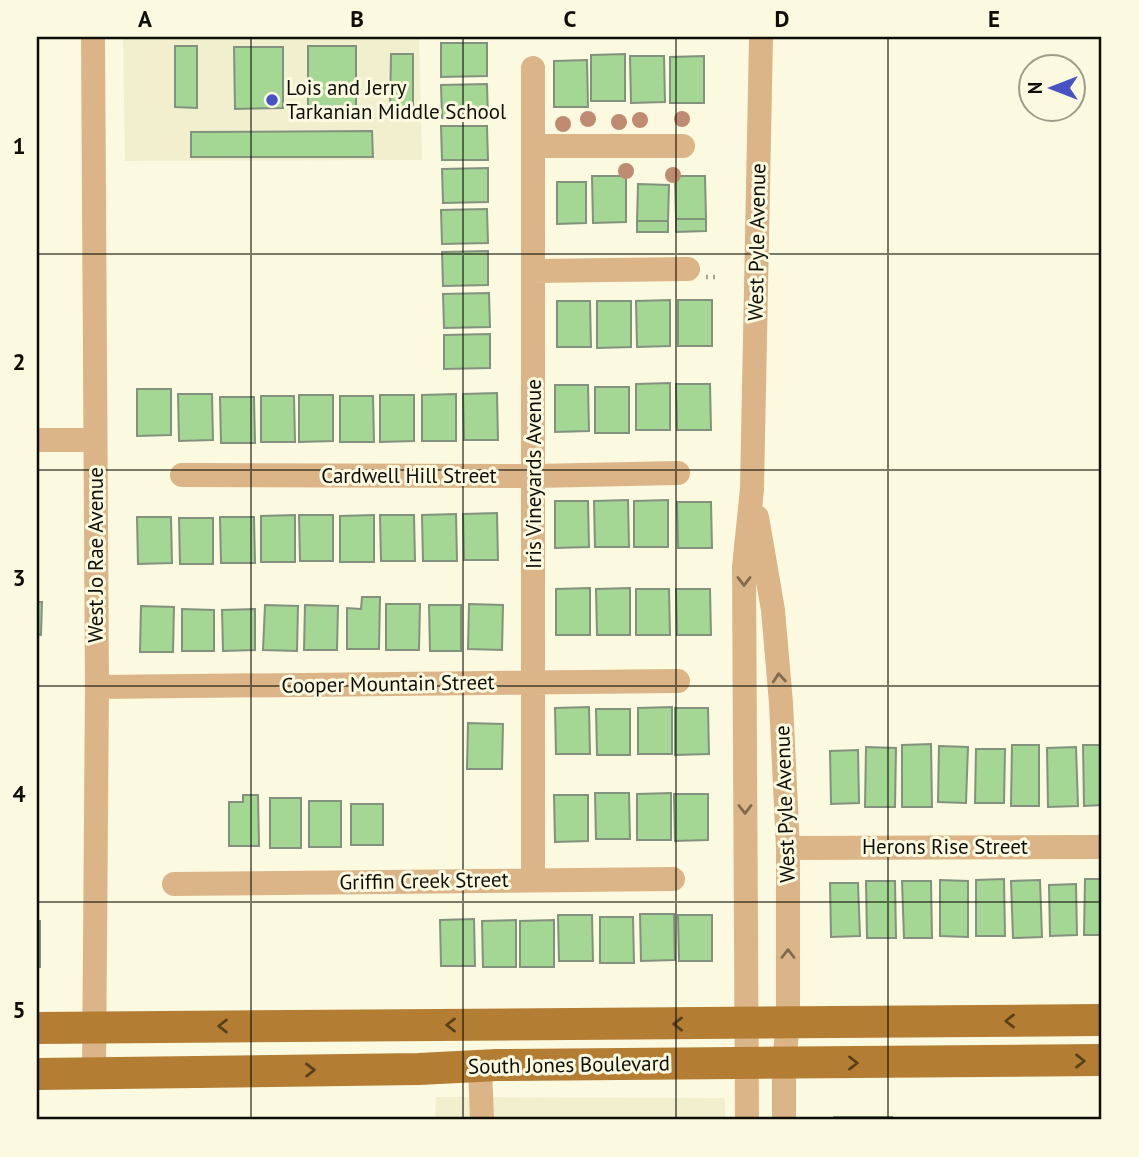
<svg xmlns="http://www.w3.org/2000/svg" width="1139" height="1157" font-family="'PT Sans',sans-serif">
<rect width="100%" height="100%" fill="#fbfae0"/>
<!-- built -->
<path fill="#f1efce" d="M123 37H419L422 160 125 161Z
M436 1097 725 1098V1120H435Z"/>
<!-- building -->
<path fill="#a4d694" stroke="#83927e" stroke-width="2" d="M441 43H487V76L441 77Z
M175 46H197V108L175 107Z
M308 46H356V108H308Z
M234 47H283V108L235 109Z
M391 54H413V116H390Z
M625 54V101H591V55Z
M630 56H664L665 102 631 103Z
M704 56V103H670V57Z
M587 60 588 107H554V61Z
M487 84 488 118H442L441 85Z
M441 126H487L488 160H442Z
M372 131 373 157H191V132Z
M488 168V202L443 203 442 169Z
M592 176H626V222L593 223Z
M675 176H705L706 219H676Z
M557 182H586V223L557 224Z
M638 184 669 185 668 221H637Z
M487 209 488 243 442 244 441 210Z
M676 219H706V231L676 232Z
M637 221H668V232H637Z
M488 251V285L443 286 442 252Z
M489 293 490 327 444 328 443 294Z
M670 300V346L637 347 636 301Z
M678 300H712V346H678Z
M557 301H590L591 347H557Z
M597 301H631V347L597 348Z
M490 334V368L444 369V335Z
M670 383V430H636V384Z
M676 384H710L711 430H677Z
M555 385H588L589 431 555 432Z
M595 387H629V433H595Z
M137 389H171V435L137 436Z
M497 393 498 440H464L463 394Z
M178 394H212L213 440 179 441Z
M456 394V441H422V395Z
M299 395H333V441L299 442Z
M380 395H414V441L380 442Z
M261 396H294L295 442H261Z
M340 396H373L374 442H340Z
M220 397H254L255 443H221Z
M628 500 629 547H595L594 501Z
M668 500V547H634V501Z
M555 501H588L589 547 555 548Z
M677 502H711L712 548H678Z
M497 513 498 560H464L463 514Z
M456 514 457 561H423L422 515Z
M295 515V562H261V516Z
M299 515H333V561H300Z
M374 515V562H340V516Z
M380 515H414L415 561H381Z
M137 517H171L172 563 138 564Z
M220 517H254L255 563H221Z
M179 518H213V564H180Z
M590 588V635H556V589Z
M630 588V635H597L596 589Z
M636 589H669L670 635H636Z
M676 589H710L711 635H677Z
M362 597H380L379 649H347V608L361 609Z
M37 602H42L41 635 37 634Z
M386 604H420L419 650H386Z
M469 604 503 605 502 650 468 649Z
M265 605 298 606 297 651 263 650Z
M305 605 338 606 337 650H304Z
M429 605H461V651H430Z
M141 606 174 607 173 652H140Z
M182 609 214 610V651H182Z
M255 609V650L223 651 222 610Z
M589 707 590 754H556L555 708Z
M672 707V754H638V708Z
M675 708H708L709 754 675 755Z
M596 709H630V755H597Z
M468 723 503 724 502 769H467Z
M931 744 932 807H902V745Z
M1012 745H1039V806H1011Z
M1083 745H1102V805L1084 806Z
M939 746 968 747 966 803 938 802Z
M866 747 896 748 895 807H865Z
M1076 747 1078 806 1048 807 1047 748Z
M976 749H1005L1004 803H975Z
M858 750 859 803 831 804 830 751Z
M595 793H629L630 839H596Z
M671 793V840H637V794Z
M674 794H708V840L675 841Z
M243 795H258L259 846H229V802H243Z
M554 795H588V841L555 842Z
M270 798H301V848H270Z
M309 801H341V847H309Z
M351 804H383V845H351Z
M1004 879 1005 936H976V880Z
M1085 879H1102V935H1084Z
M940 880 968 881V937L940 936Z
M1040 880 1042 937 1013 938 1011 881Z
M866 881H895L896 938H867Z
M902 881H931L932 938H904Z
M830 883H858L860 936 831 937Z
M1076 884 1077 935 1050 936 1049 885Z
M640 914H674L675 960 641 961Z
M558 915H592L593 961H559Z
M678 915H712V961H679Z
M600 917H633L634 963H600Z
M474 919 475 966H441L440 920Z
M516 920V967H483L482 921Z
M554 920V967H520V921Z
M37 921H40V967H37Z
M834 1117H892V1120H834Z"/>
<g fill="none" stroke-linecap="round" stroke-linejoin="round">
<!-- path -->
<path stroke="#a6a592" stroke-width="4.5" stroke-dasharray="2 5" stroke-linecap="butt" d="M706 277H719"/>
<!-- minor -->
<path stroke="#dbb588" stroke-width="24" d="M93 37 97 687 94 1073
M533 68V880
M533 146H683
M533 271 688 269
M37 440H95
M182 475 534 476 678 473
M757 517 773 610 781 703 788 848V1022L784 1063V1120
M97 687 678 681
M788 848 1102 847
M174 884 673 879
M480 1066 482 1120
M747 1120 744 567 752 489 761 37"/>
<!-- major -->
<path stroke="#b47d34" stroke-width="32" d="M37 1028 1102 1020
M37 1074 419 1069 497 1065 1102 1060"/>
</g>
<!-- trees -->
<g fill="#c08c71">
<circle cx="588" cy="119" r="8"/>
<circle cx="682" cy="119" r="8"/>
<circle cx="640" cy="120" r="8"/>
<circle cx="619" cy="122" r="8"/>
<circle cx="563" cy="124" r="8"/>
<circle cx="626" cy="171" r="8"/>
<circle cx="673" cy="175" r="8"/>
</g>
<!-- one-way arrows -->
<defs><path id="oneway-chevron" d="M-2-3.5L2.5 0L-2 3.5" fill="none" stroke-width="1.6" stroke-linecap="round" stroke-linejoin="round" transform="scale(1.75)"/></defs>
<g stroke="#7f6a4e">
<use href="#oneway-chevron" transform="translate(744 581) rotate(90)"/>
<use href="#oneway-chevron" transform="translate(779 678) rotate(-95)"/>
<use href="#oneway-chevron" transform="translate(745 809) rotate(90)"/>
<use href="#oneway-chevron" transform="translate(788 954) rotate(-90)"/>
</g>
<g stroke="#59401b">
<use href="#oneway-chevron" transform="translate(1010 1021) rotate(180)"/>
<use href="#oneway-chevron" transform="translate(678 1024) rotate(180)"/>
<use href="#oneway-chevron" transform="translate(451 1025) rotate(180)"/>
<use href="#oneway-chevron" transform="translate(223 1026) rotate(180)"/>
<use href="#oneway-chevron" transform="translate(1080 1061)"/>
<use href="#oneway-chevron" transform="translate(853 1063)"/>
<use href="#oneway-chevron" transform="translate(310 1070) rotate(-1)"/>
</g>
<!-- grid -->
<path fill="none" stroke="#0f0e06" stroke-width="2" stroke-opacity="0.55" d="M251 37V1120M463 37V1120M676 37V1120M888 37V1120M37 254H1102M37 470H1102M37 686H1102M37 902H1102"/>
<!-- markers -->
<circle fill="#4852c7" stroke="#fbfae0" stroke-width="2.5" cx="272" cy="100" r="7"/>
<g text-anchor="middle" stroke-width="6" stroke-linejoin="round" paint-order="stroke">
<!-- poi labels -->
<g font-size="21" fill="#0f0e06" stroke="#fbfae0" text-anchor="start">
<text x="286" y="95">Lois and Jerry<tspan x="286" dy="24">Tarkanian Middle School</tspan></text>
</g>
<!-- street labels -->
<g font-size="21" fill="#0f0e06" stroke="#fbfae0">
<text transform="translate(757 242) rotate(-89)" y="7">West Pyle Avenue</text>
<text transform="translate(534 474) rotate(-90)" y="7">Iris Vineyards Avenue</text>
<text x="409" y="483">Cardwell Hill Street</text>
<text transform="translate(96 555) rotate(-90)" y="7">West Jo Rae Avenue</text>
<text transform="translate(388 684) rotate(-1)" y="7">Cooper Mountain Street</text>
<text transform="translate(785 804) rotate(-92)" y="7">West Pyle Avenue</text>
<text x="945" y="854">Herons Rise Street</text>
<text transform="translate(424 881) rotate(-1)" y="7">Griffin Creek Street</text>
<text transform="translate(569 1065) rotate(-1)" y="7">South Jones Boulevard</text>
</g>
</g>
<!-- border -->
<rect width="1139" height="1157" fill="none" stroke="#fbfae0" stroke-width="77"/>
<!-- north arrow -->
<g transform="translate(1052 88) rotate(270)"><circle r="33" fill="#fbfae0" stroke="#9d9c89" stroke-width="2"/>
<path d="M0-5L12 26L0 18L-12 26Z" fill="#4852c7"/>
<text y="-10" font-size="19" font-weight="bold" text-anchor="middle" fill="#0f0e06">N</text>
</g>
<rect x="38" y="38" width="1062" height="1080" fill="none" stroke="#0f0e06" stroke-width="2.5"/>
<g font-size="23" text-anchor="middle" font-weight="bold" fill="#0f0e06">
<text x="145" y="27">A</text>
<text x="357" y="27">B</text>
<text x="570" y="27">C</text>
<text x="782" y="27">D</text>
<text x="994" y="27">E</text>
<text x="19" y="154">1</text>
<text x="19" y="370">2</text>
<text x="19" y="586">3</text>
<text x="19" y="802">4</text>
<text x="19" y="1018">5</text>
</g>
</svg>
